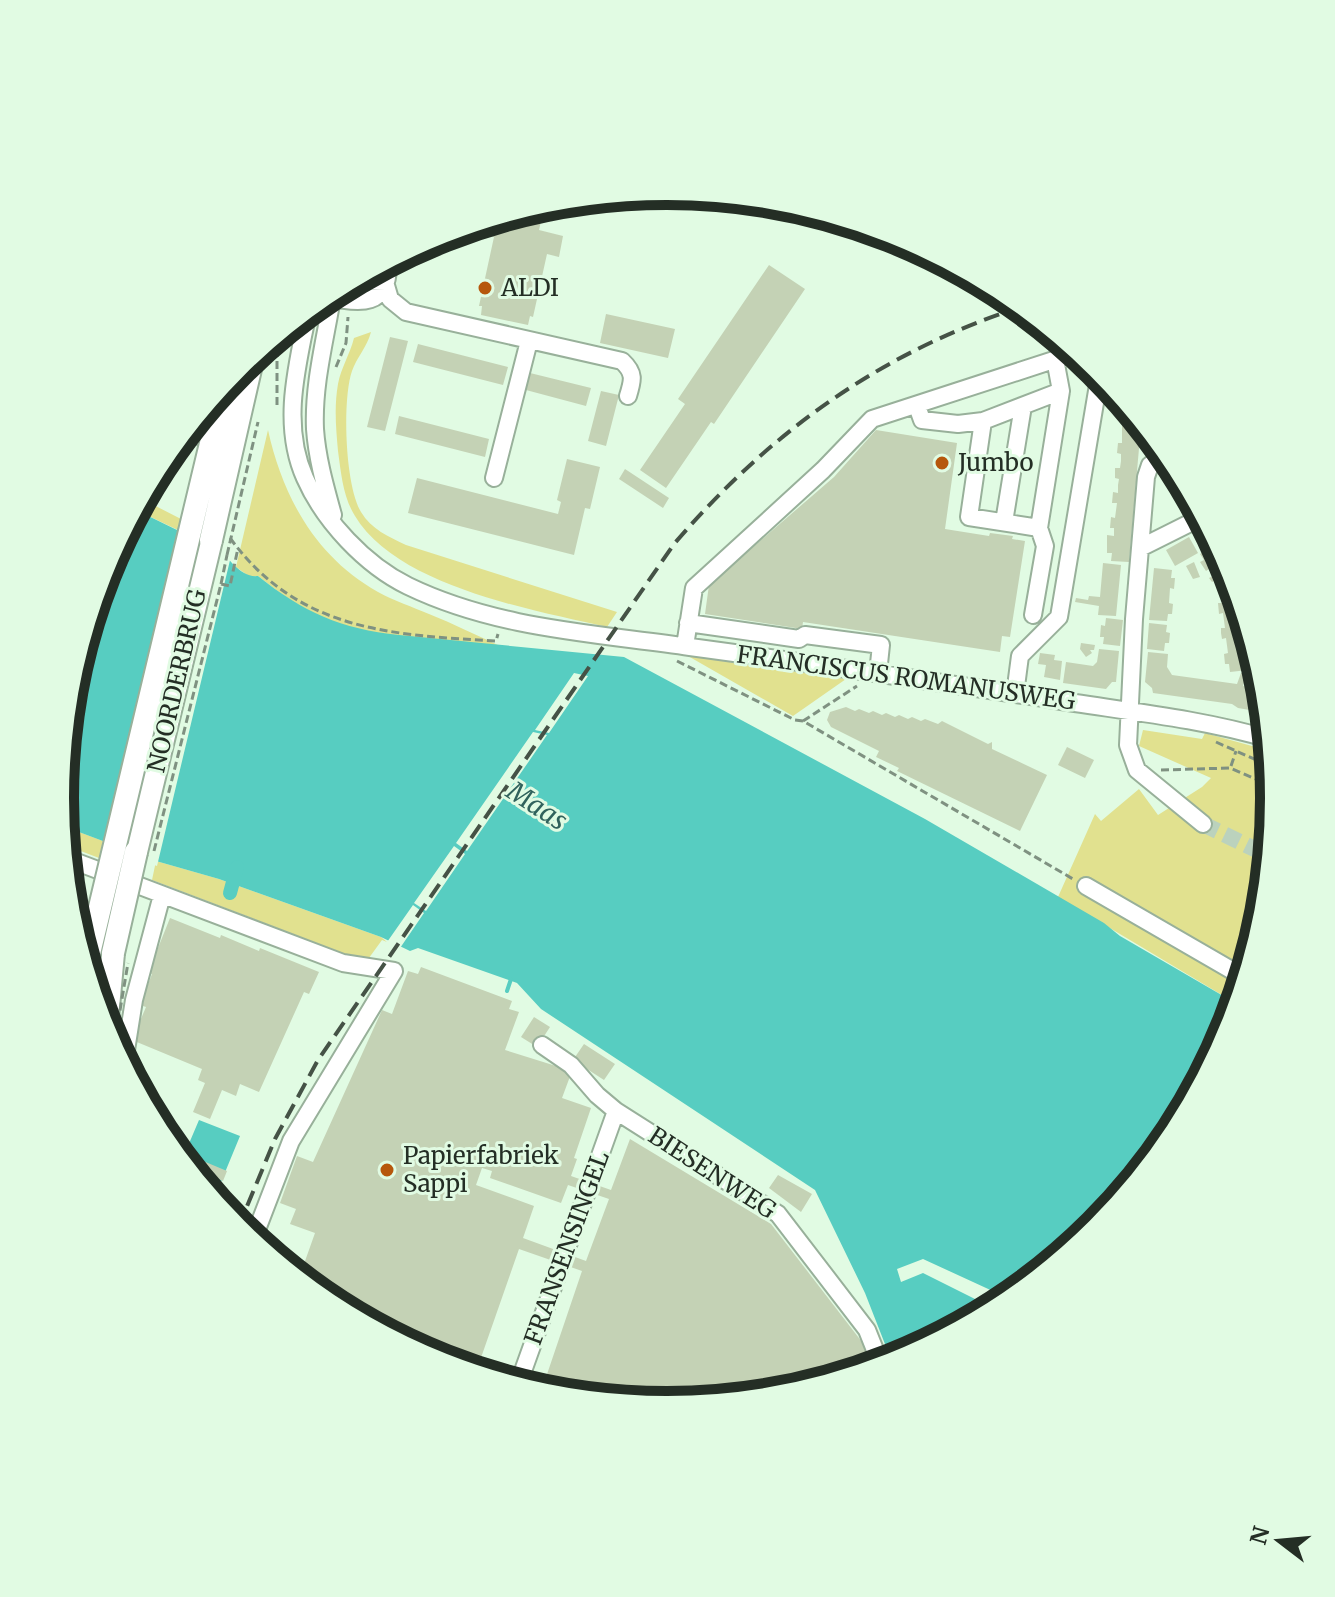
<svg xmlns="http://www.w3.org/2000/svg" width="1335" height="1597" font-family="Merriweather,serif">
<rect width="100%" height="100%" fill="#e1fbe3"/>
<!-- green -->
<path fill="#e1e18f" d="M371 332C367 347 357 357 352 371 342 400 345 486 361 512 371 529 389 537 406 545L617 612 607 627C532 610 397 586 355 516 343 497 341 473 338 451 336 428 334 407 338 384 341 368 350 354 354 338Z
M268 430C283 498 316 557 378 592 394 601 413 607 429 614 454 624 478 636 502 647 447 640 370 640 320 617 297 606 277 591 258 576L250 577 236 567Z
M142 499 181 519 178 530 136 510Z
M688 656 846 679 793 716Z
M1143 730 1202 739 1205 733 1270 751 1275 799 1263 917 1237 1004 1058 897 1095 814 1101 821 1139 789 1158 815 1202 787 1211 778 1139 746Z
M63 826 103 841 99 858 65 845Z
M156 861 219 879 381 937 387 942 382 940 366 962 152 880Z"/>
<!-- water -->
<path fill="#57cdc1" d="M136 510 177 530 179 525C192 531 206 539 217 548 230 558 240 578 258 576 303 612 341 629 399 635L624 657 925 819 1104 923 1120 936 1237 1004 1229 1031 1172 1136 1097 1228 1010 1299 923 1259 897 1269 901 1282 923 1273 977 1300 970 1307 960 1328 892 1362 865 1293 815 1190 541 1009 517 983 418 948 410 951 381 937 219 879 156 861 63 826 60 798 72 680 106 566Z
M199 1120 240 1136 214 1199 182 1160Z"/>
<!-- pier -->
<path fill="#e1fbe3" d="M181 521 193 527 194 536H201L220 545 231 556 157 866 103 846Z
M574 673 588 676 549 733 535 730Z
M533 732 547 735 467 851 456 843Z
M454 846 465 854 426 911 414 903Z
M413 905 424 913 398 951 385 945Z"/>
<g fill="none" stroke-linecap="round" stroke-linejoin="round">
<!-- stream -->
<path stroke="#57cdc1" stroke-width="4" d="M507 991 511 979"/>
<!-- canal -->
<path stroke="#57cdc1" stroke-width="14" d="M230 893 237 867"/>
</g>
<!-- building -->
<path fill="#c4d2b5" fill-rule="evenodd" d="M537 206 544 208 539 230 563 236 559 257 547 254 533 317 530 316 528 325 481 315 482 306H479L494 237 484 235 487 222Z
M769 265 805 289 714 424 711 422 666 488 640 470 685 404 678 399Z
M606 314 675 329 668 358 600 343Z
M390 337 408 341 385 431 367 427Z
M418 344 508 367 503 385 413 362Z
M530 373 591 388 586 406 526 390Z
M601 391 619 395 606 446 588 441Z
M399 416 489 439 485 457 395 434Z
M1138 419 1150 434 1140 437 1129 562 1111 561 1112 553H1107V535L1114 536V528H1110L1111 517 1115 518 1117 503H1112L1113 492 1118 493V485L1119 479 1115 478V468H1120L1121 461V454L1117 453 1118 443H1122V423Z
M876 430 957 443 945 529 989 536 990 533 1013 536 1012 539 1025 541 1010 637 1002 636 1000 652 803 622 802 629 705 614 709 585 834 477Z
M567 459 600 467 590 509 585 508 574 555 408 513 417 478 558 514 561 502 557 500Z
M625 469 669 498 663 508 619 479Z
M1189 537 1198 553 1175 566 1166 550Z
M1216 545 1230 570 1234 584 1231 586 1229 583 1220 588 1216 580 1212 582 1209 578 1213 576 1209 569 1206 571 1200 562 1204 560 1200 554Z
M1194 562 1200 577 1193 579 1186 566Z
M1103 563 1121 565 1116 616 1098 615 1099 606 1075 602 1076 598 1088 600 1089 596 1100 597Z
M1154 568 1172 570 1171 578H1175L1174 589 1170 588 1169 603 1173 604 1172 614H1168L1167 621 1149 620Z
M1237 593 1248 670 1230 672 1229 664H1225L1224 654 1228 653 1226 638 1222 639 1221 633V628H1225L1223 613 1219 614 1218 603H1222L1221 595Z
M1106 618 1123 620 1120 646 1103 644 1104 637H1100L1101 625 1105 626Z
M1149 623 1167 625 1166 632 1170 633 1169 643H1165L1164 651 1147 649Z
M1081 643 1095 645 1094 650H1090L1092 653 1086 657 1080 649Z
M1099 649 1119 651 1116 682H1112L1106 689 1063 683 1066 662 1093 666 1097 662Z
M1148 652 1168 654 1167 667 1172 675 1237 684 1241 673H1247L1243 686 1264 691 1267 713 1238 708 1232 704 1153 693 1152 688 1145 682Z
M1040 653 1055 655 1054 660 1062 661 1060 680 1044 677 1046 665 1038 664Z
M846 707 855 711 859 709 869 713 873 711 882 715 886 713 895 717 899 715 908 719 912 717 921 721 925 719 938 724 942 721 988 744 992 742V749L1047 775 1020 831 897 771 899 768 876 757 879 751 831 727 827 720 830 712Z
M1067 747 1094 760 1085 778 1058 765Z
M170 918 220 938 221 935 259 951 260 948 319 972 309 994 304 992 259 1092 240 1084 236 1096 222 1090 210 1119 193 1112 205 1083 198 1080 202 1069 132 1040 146 1007 140 1005 152 974 148 973Z
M421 967 512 1001 509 1009 519 1012 505 1050 572 1071 562 1098 591 1108 574 1158 577 1159 571 1176 611 1190 630 1139 771 1224 862 1342 872 1368 786 1394 667 1406 549 1394 541 1392 582 1271 519 1249 476 1372 435 1360 330 1303 299 1278 315 1233 290 1224 296 1209 280 1203 297 1156 313 1162 382 1010 392 1014 408 971 418 974ZM482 1168 492 1171 490 1178 561 1203 568 1185 609 1199 586 1261 523 1238 534 1206 476 1185Z
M534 1017 550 1027 537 1047 521 1037Z
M584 1044 615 1064 604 1080 573 1060Z
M184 1153 227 1171 223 1181 187 1166 181 1159Z
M778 1175 812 1194 801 1212 769 1188Z"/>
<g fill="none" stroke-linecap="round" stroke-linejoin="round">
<!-- minor-tunnel -->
<path stroke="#bbd2bd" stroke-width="16" stroke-dasharray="16 8" stroke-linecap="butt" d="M1203 824 1269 856"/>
<!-- minor casing -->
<g stroke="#98b09a" stroke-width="20">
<path id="minor" d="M354 281 385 282
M385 282 390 299 406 312 622 361C635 373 633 380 628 396
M333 292C326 337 313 383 315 429 317 458 325 486 333 515
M326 296C360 305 389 307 388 263
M308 312C297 366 281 425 305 478 324 521 365 565 408 586 497 629 594 633 690 647 810 663 929 681 1049 699 1123 711 1198 718 1269 739
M917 406 922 420 958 424 983 421 1061 391
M197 419 198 436
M983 421 969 517 1039 528 1061 391 1055 359
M1175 466 1160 459 1150 465 1146 477 1134 619 1128 745 1137 770 1203 824
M494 478 529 341
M1004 522 1023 406
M1140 548 1202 517
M1033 615 1045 546 1039 528
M688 623 799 639 805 635 881 645 878 673
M685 646 694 588 823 470 872 419 1069 355 1079 354
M1015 694 1020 656 1059 617 1099 379 1095 367
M66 858 343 963 394 971 291 1141 253 1240
M1086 886 1245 978
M542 1045 571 1065 597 1095 616 1111 778 1214 867 1330 881 1365
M124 1063 134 1000 162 895
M518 1385 616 1111"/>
</g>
<!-- major casing -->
<g stroke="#98b09a" stroke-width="26">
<path id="major" d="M136 852 211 540
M106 1029 113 953"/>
</g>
<!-- path -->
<path stroke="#7f9181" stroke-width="3" stroke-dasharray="8 4" stroke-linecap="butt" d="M336 367 346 343 348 317
M277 405V337
M230 538C298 631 391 635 496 641L498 634
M221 584 230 586 238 548
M221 584 227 555
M1250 635 1252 663 1259 674
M677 661 795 720 803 721 1073 879
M1255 689 1261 673
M803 721 857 686
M1216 742 1272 767
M1231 766 1236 751
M1161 770 1230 768 1274 787
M982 1316 990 1298 1004 1304"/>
<!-- minor -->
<use href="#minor" stroke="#fff" stroke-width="16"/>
<!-- major -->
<use href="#major" stroke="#fff" stroke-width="22"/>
<!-- rail -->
<path stroke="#455246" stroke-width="4" stroke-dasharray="16 8" stroke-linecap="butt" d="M238 1228 275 1139 318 1060 674 544C770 432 881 352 1021 307"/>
<!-- major-bridge casing -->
<g stroke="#98b09a" stroke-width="26" stroke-linecap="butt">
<path id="major-bridge" d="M211 540 253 356
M113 953 136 852
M86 966 225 385"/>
</g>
<!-- path-bridge -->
<path stroke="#7f9181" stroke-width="3" stroke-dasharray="8 4" stroke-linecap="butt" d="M271 352 273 340
M227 555 258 422
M154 851 221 584
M114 1046 128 963"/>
<!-- major-bridge -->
<use href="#major-bridge" stroke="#fff" stroke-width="22"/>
</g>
<!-- markers -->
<g fill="#b6570c" stroke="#e1fbe3" stroke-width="3">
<circle cx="485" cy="288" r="8"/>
<circle cx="942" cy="463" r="8"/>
<circle cx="387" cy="1170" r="8"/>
</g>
<g text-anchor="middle" stroke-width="6" stroke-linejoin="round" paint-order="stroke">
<!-- poi labels -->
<g font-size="24" fill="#242e25" stroke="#e1fbe3" text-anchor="start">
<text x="501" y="296">ALDI</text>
<text x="958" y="471">Jumbo</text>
<text x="403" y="1164">Papierfabriek<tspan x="403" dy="28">Sappi</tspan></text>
</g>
<!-- street labels -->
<g font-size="24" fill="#242e25" stroke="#e1fbe3">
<text transform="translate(906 678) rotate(8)" y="8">FRANCISCUS ROMANUSWEG</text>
<text transform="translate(177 681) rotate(-77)" y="8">NOORDERBRUG</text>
<text transform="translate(712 1173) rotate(33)" y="8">BIESENWEG</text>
<text transform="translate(567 1248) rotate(-70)" y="8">FRANSENSINGEL</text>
</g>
<!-- water labels -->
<g font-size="26" font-style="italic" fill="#30625c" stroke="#e1fbe3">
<text transform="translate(537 806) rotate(33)" y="9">Maas</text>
</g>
</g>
<!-- crop -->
<path d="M0 0H1335V1597H0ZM74 798a593 593 0 1 1 1186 0a593 593 0 1 1-1186 0Z" fill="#e1fbe3" fill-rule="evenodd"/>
<path fill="none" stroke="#242e25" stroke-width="10" d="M74 798a593 593 0 1 1 1186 0a593 593 0 1 1-1186 0Z"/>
<!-- north arrow -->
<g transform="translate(1279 1541) rotate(286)" stroke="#e1fbe3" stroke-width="6" paint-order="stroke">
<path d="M0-6L14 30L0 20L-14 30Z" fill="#242e25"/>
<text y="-12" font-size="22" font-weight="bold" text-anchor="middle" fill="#242e25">N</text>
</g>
</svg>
